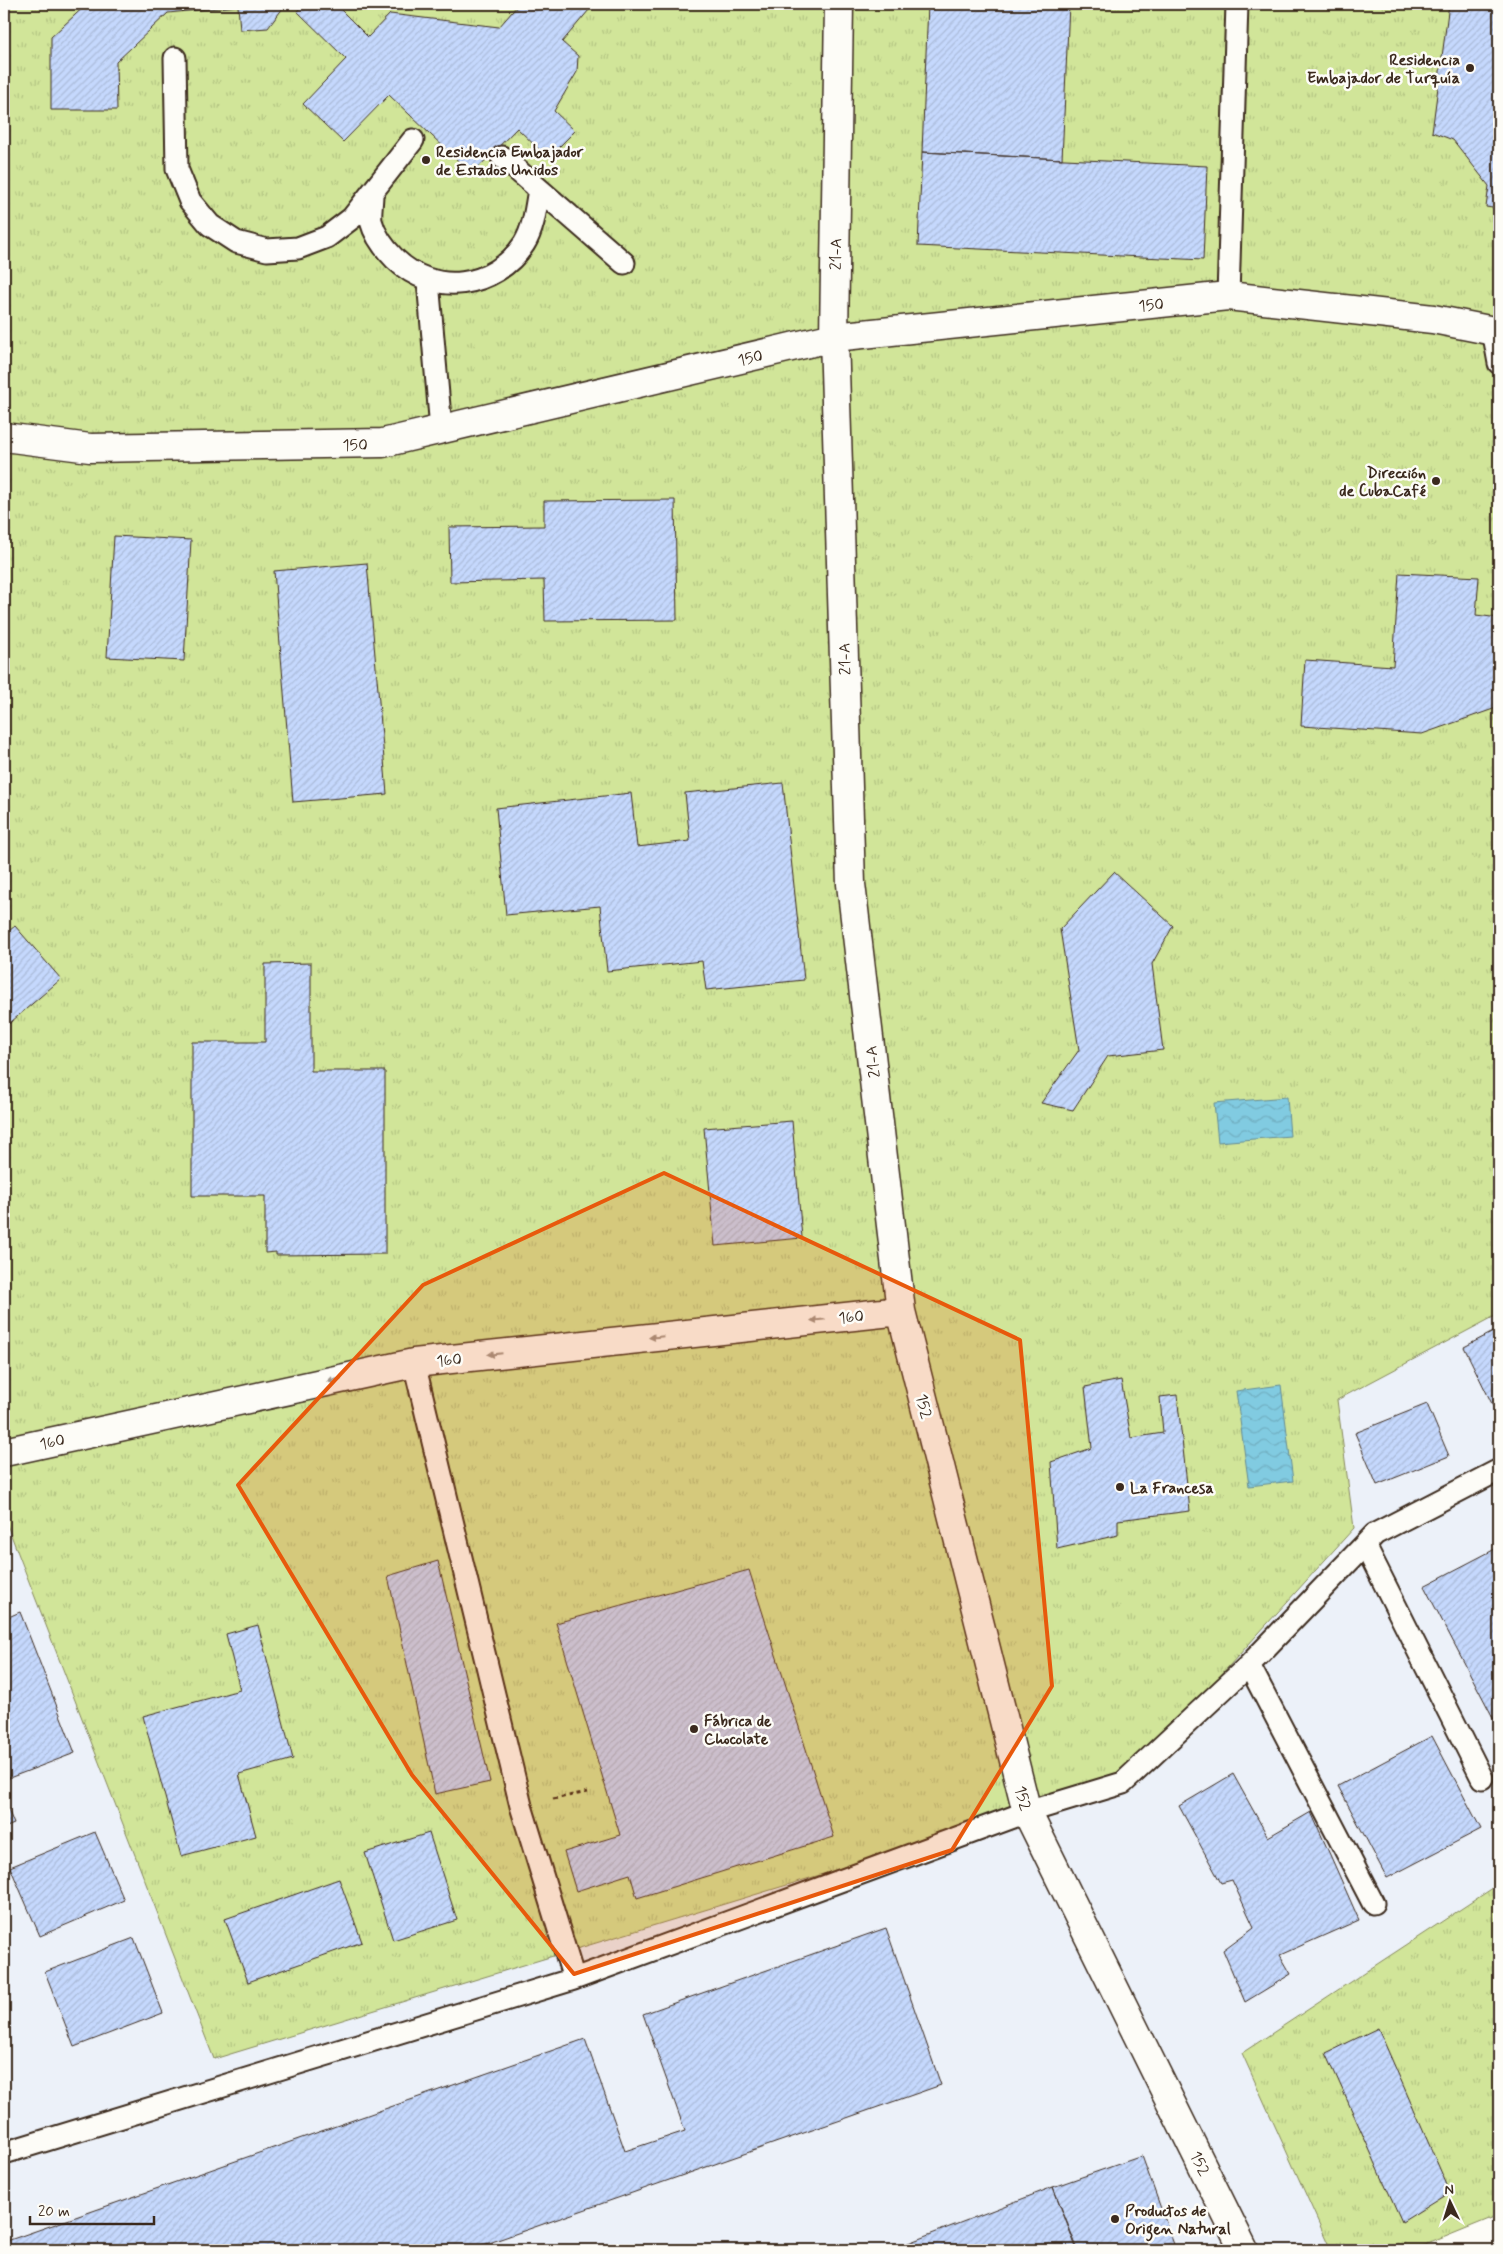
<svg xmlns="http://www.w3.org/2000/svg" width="1503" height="2254" font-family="Mynerve,sans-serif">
<defs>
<pattern id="grass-tufts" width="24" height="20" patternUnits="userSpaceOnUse" patternTransform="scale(1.25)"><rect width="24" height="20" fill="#d1e599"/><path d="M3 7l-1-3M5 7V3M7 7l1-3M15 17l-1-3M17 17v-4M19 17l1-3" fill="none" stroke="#b4c583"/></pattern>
<pattern id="water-waves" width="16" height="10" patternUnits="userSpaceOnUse" patternTransform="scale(1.25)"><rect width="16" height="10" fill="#81cbe1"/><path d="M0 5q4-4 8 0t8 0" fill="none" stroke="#70aec1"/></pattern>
<pattern id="building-hatch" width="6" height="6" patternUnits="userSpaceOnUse" patternTransform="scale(1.25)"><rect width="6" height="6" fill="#c5d8fd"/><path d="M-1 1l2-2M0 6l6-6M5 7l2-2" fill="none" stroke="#aabad8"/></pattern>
</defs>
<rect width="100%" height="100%" fill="#fdfcf7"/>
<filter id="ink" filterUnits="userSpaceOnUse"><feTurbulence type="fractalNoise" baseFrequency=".02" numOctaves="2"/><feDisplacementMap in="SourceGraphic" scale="10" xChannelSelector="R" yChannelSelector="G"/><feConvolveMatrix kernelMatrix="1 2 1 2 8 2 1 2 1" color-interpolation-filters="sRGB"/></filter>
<g filter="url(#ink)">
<!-- built -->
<path fill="#ecf1f9" d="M1499 1314V1884L1243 2053 1331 2250H4V1517L214 2059 1354 1528 1337 1400Z"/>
<!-- grass -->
<path fill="url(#grass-tufts)" stroke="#86885c" d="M4 4H1499V1314L1337 1400 1354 1528 1123 1783 214 2059 4 1517Z
M1499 1884V2215L1413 2250H1331L1242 2053Z"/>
<!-- water -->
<path fill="url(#water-waves)" stroke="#658b93" d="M1287 1097 1290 1136 1218 1142 1214 1103Z
M1281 1385 1293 1481 1249 1486 1236 1391Z"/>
<!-- building -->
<path fill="url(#building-hatch)" stroke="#3b2a1e" d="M87 4H286L268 28 240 30 238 6 168 13 116 62 117 110H51V37Z
M305 4H335L368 37 390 14 499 27 519 4H582L589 10 562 42 578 56 577 72 554 111 575 131 548 158 517 128 472 174 389 95 343 142 303 104 346 59 297 11Z
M928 4H1069L1062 159 922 152Z
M1449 4H1499V209L1486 207 1489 186 1453 140 1432 132Z
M922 152 1207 166 1203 260 918 246Z
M675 500 677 620 545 621 544 580 450 582 449 527 544 526V501Z
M114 536 191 540 184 661 107 657Z
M367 563 387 794 293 802 274 571Z
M1399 573 1479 577 1476 615 1499 618V707L1422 734 1301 726 1305 660 1393 666Z
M783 783 804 980 706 990 702 961 607 971 600 906 506 915 496 808 631 793 637 847 690 841 685 793Z
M1114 872 1173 926 1152 964 1163 1050 1108 1056 1073 1110 1041 1103 1079 1050 1060 929Z
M15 926 61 979 4 1028V935Z
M311 963V1071H385V1254L276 1255V1252L265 1253V1196H192V1042H265V964Z
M792 1121 802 1238 715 1246 704 1128Z
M1499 1329V1418L1464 1347Z
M1121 1380 1131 1438 1163 1433 1160 1397 1177 1395 1190 1511 1118 1520V1535L1057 1549 1051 1462 1092 1448 1085 1387Z
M1427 1404 1449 1456 1377 1485 1355 1433Z
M1499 1547V1729L1424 1586Z
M438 1561 490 1782 435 1794 388 1576Z
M749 1570 834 1837 637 1898 630 1874 576 1891 564 1852 620 1835 556 1623Z
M20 1612 75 1753 4 1780V1619Z
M258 1625 293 1759 239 1774 256 1836 181 1856 143 1716 240 1690 226 1634Z
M1432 1736 1481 1829 1387 1878 1338 1786Z
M1233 1774 1268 1837 1311 1812 1359 1920 1280 1955 1291 1974 1245 2002 1223 1950 1254 1927 1232 1880 1221 1883 1179 1806Z
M4 1799 14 1824 4 1828Z
M95 1832 124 1900 40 1936 10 1867Z
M429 1833 457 1920 393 1940 365 1853Z
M339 1879 362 1942 248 1982 225 1919Z
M886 1928 941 2085 469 2250H4V2242L585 2039 625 2151 685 2131 643 2014Z
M134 1938 163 2013 74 2047 45 1972Z
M1378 2028 1450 2192 1402 2222 1326 2053Z
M1142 2156 1176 2250H1077L1053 2187Z
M1053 2187 1078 2250H890Z"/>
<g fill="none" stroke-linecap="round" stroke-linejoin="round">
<!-- lane casing -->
<g stroke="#3b2a1e" stroke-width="25">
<path id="lane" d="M175 58 177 169 190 201 210 225 236 242 267 250 298 248 327 237 352 218 413 140
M502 157 624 263
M372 194C372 202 370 213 371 221 375 236 385 249 395 259 434 297 494 289 524 244 534 228 536 207 539 189
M428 281 441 429
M1228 296 1237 4
M1493 330 1499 363
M414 1363 521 1806 574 1979
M1365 1545 1482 1778
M1249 1665 1373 1903
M4 2153 574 1979 1027 1812 1123 1783 1249 1665 1375 1534 1499 1470"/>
</g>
<!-- street casing -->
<g stroke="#3b2a1e" stroke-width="31">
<path id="street" d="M839 4 834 337 851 884 901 1311 1027 1812 1244 2250
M4 437 90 448 383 443 834 337 1228 296 1433 319 1499 332
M4 1452 414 1363 901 1311"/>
</g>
<!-- path -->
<path stroke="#3b2a1e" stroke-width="3" stroke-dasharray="4 4" stroke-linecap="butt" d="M553 1799 588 1792"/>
<!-- lane -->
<use href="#lane" stroke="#fdfcf7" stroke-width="21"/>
<!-- street -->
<use href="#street" stroke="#fdfcf7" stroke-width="28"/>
</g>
<!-- one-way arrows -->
<defs><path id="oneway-solid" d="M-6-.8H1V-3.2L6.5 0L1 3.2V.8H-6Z" transform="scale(1.25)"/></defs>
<g fill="#9c938a">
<use href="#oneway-solid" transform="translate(818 1320) rotate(174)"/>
<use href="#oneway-solid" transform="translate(656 1337) rotate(174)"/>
<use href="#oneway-solid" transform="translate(495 1354) rotate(174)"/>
<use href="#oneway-solid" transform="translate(334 1380) rotate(168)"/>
</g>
</g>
<!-- marked area -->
<path fill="#e8590c" fill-opacity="0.2" stroke="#e8590c" stroke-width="4" stroke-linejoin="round" d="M664 1173 1020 1340 1052 1686 952 1850 574 1974 412 1775 238 1485 423 1285Z"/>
<!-- markers -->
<g fill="#3b2a1e" stroke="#fdfcf7" stroke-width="2">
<circle cx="1470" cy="68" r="5"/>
<circle cx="426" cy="160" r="5"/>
<circle cx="1436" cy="481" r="5"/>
<circle cx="1120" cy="1487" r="5"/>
<circle cx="694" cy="1729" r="5"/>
<circle cx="1115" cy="2219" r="5"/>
</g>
<g text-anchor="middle" stroke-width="5" stroke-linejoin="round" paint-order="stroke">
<!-- poi labels -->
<g font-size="16" font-weight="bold" fill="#3b2a1e" stroke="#fdfcf7" text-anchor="start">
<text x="1460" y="65" text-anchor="end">Residencia<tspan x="1460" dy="18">Embajador de Turquía</tspan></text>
<text x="436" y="157">Residencia Embajador<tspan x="436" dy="18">de Estados Unidos</tspan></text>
<text x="1426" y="478" text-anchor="end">Dirección<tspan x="1426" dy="18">de CubaCafé</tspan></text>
<text x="1130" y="1493">La Francesa</text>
<text x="704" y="1726">Fábrica de<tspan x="704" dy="18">Chocolate</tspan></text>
<text x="1125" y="2216">Productos de<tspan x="1125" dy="18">Origen Natural</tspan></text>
</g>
<!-- street labels -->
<g font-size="16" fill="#3b2a1e" stroke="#fdfcf7">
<text transform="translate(835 254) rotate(-89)" y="6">21-A</text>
<text transform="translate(1151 304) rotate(-6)" y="6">150</text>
<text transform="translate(750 357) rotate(-13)" y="6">150</text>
<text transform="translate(355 444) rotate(-1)" y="6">150</text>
<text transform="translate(844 659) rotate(-92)" y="6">21-A</text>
<text transform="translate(872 1062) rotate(-97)" y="6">21-A</text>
<text transform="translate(851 1316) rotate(-6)" y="6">160</text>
<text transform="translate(449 1359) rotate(-6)" y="6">160</text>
<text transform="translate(925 1406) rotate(76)" y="6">152</text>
<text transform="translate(52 1441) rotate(-12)" y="6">160</text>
<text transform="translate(1024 1798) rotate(74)" y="6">152</text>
<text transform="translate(1201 2163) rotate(64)" y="6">152</text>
</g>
</g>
<!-- margin -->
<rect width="1503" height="2254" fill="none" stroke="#fdfcf7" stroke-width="20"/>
<rect x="10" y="10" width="1483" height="2234" fill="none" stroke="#3b2a1e" stroke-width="2" filter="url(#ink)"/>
<!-- north arrow -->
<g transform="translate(1450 2202) rotate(356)" stroke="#fdfcf7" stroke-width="4" paint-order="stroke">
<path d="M0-4L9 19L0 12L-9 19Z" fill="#3b2a1e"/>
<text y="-8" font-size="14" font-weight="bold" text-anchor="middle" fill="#3b2a1e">N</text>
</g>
<!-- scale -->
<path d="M30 2216v8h124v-8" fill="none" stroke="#3b2a1e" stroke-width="2.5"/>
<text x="38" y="2216" font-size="15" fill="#3b2a1e" stroke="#fdfcf7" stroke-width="4" paint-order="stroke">20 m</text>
</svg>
